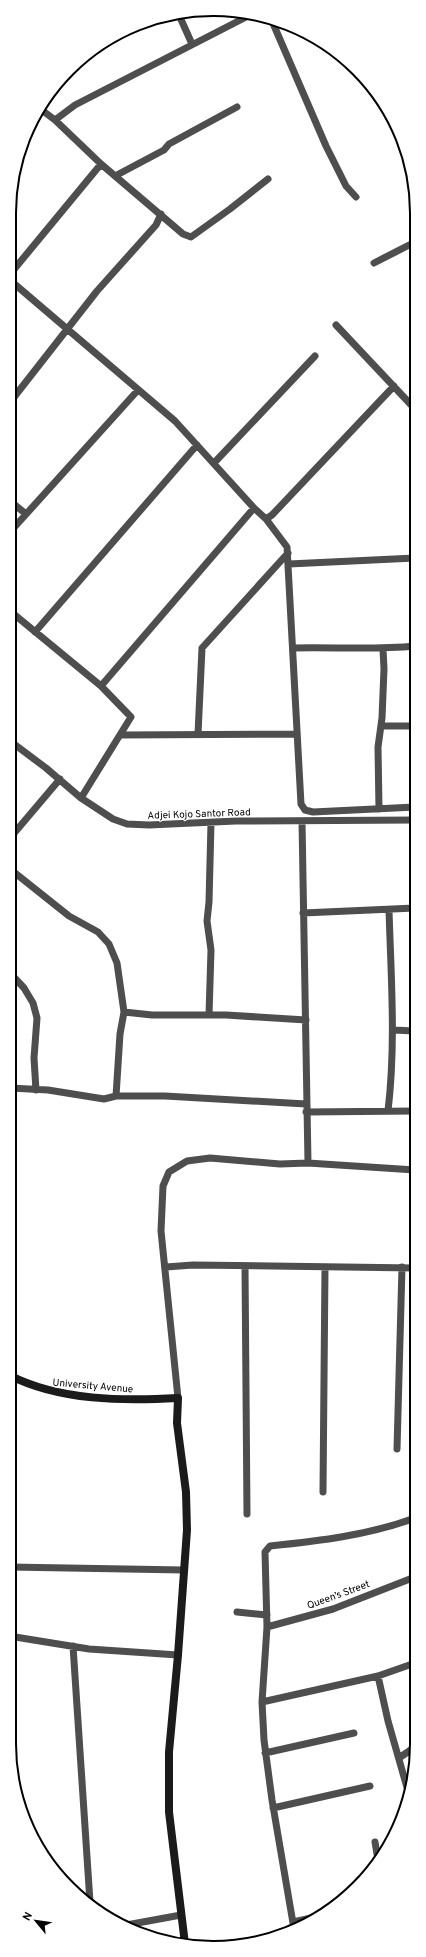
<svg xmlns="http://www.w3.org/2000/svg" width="426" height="1957" font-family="Overpass,sans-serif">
<rect width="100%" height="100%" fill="#fff"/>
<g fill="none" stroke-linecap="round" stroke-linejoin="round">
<!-- street -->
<path stroke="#4e4e4e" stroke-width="7" d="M179 15 192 44
M272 21 326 146 346 186 356 197
M39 108 55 120
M101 164 183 234 191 237 230 209 268 179
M115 176 164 150 169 144 237 107
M374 263 415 242
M11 273 101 164 55 120 75 105 252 14
M11 281 175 421 254 508 266 519 287 547 301 804 305 810 313 812 415 807
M336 325 415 409
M11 401 97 291 156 225 161 214
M214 463 315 356
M10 501 26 514
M266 519 272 515 394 386
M10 532 138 390
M289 564 415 558
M10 611 101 686 131 717 81 798
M35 632 197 445
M293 648C334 647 375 650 415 646
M101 686 254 508
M382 726H415
M198 734 202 648 288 553
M121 735 297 734
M10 741 46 768 81 798 113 819 127 824 149 825 236 821 415 820
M379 809 378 747 382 718 384 669 383 649
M302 821 308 1163
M10 838 60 779
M10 869 69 916 98 932 109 944 117 963 124 1012 152 1015H226L306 1020
M303 913 415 908
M10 973 24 988 33 1003 37 1018 34 1058 36 1090
M209 1015 211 950 207 921 209 902 211 823
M393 1030 415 1031
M10 1088 48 1090 104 1099 116 1096H165L306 1104
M116 1096 120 1034 124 1012
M388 1111C396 1044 391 977 389 910
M306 1112 415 1111
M245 1266 247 1514
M166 1267 193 1265 415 1268
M178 1398 161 1231 163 1186 169 1172 187 1161 210 1158 280 1164 308 1163 415 1170
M397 1449 402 1267
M323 1492 325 1267
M9 1567 184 1570
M237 1612 267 1615
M267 1627 333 1609 415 1577
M9 1636 89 1649 178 1655
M73 1646 90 1902
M378 1676 388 1721 408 1791
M262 1702 378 1676 415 1663
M265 1753 354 1733
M399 1758 415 1747
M273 1808 370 1786
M375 1842 378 1860
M293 1922 316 1917
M121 1926 181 1915
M294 1929 272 1800 264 1740 262 1702 267 1627 265 1552 270 1546C319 1541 369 1535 415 1518"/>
<!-- secondary -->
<path stroke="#1b1b1b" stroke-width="8" d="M9 1375C59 1401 124 1401 178 1398L177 1423 186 1492 187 1530 178 1655 169 1752V1812L185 1944"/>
</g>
<g text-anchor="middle" stroke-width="3" stroke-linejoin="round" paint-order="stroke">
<!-- street labels -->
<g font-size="10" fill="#000" stroke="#fff">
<text transform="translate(199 813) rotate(-2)" y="4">Adjei Kojo Santor Road</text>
<text transform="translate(93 1385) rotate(5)" y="4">University Avenue</text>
<text transform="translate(338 1594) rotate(-20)" y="4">Queen’s Street</text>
</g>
</g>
<!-- crop -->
<path d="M0 0H426V1957H0ZM213 16H213A197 197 0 0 1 410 213V1744A197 197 0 0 1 213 1941H213A197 197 0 0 1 16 1744V213A197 197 0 0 1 213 16Z" fill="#fff" fill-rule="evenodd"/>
<path fill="none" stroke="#000" stroke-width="2" d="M213 16H213A197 197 0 0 1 410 213V1744A197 197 0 0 1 213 1941H213A197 197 0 0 1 16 1744V213A197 197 0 0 1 213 16Z"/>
<!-- north arrow -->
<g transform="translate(36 1921) rotate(299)" stroke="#ffffff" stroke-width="3" paint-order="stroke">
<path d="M0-3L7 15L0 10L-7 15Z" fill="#000000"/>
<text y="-6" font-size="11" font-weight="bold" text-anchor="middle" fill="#000000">N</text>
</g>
</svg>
